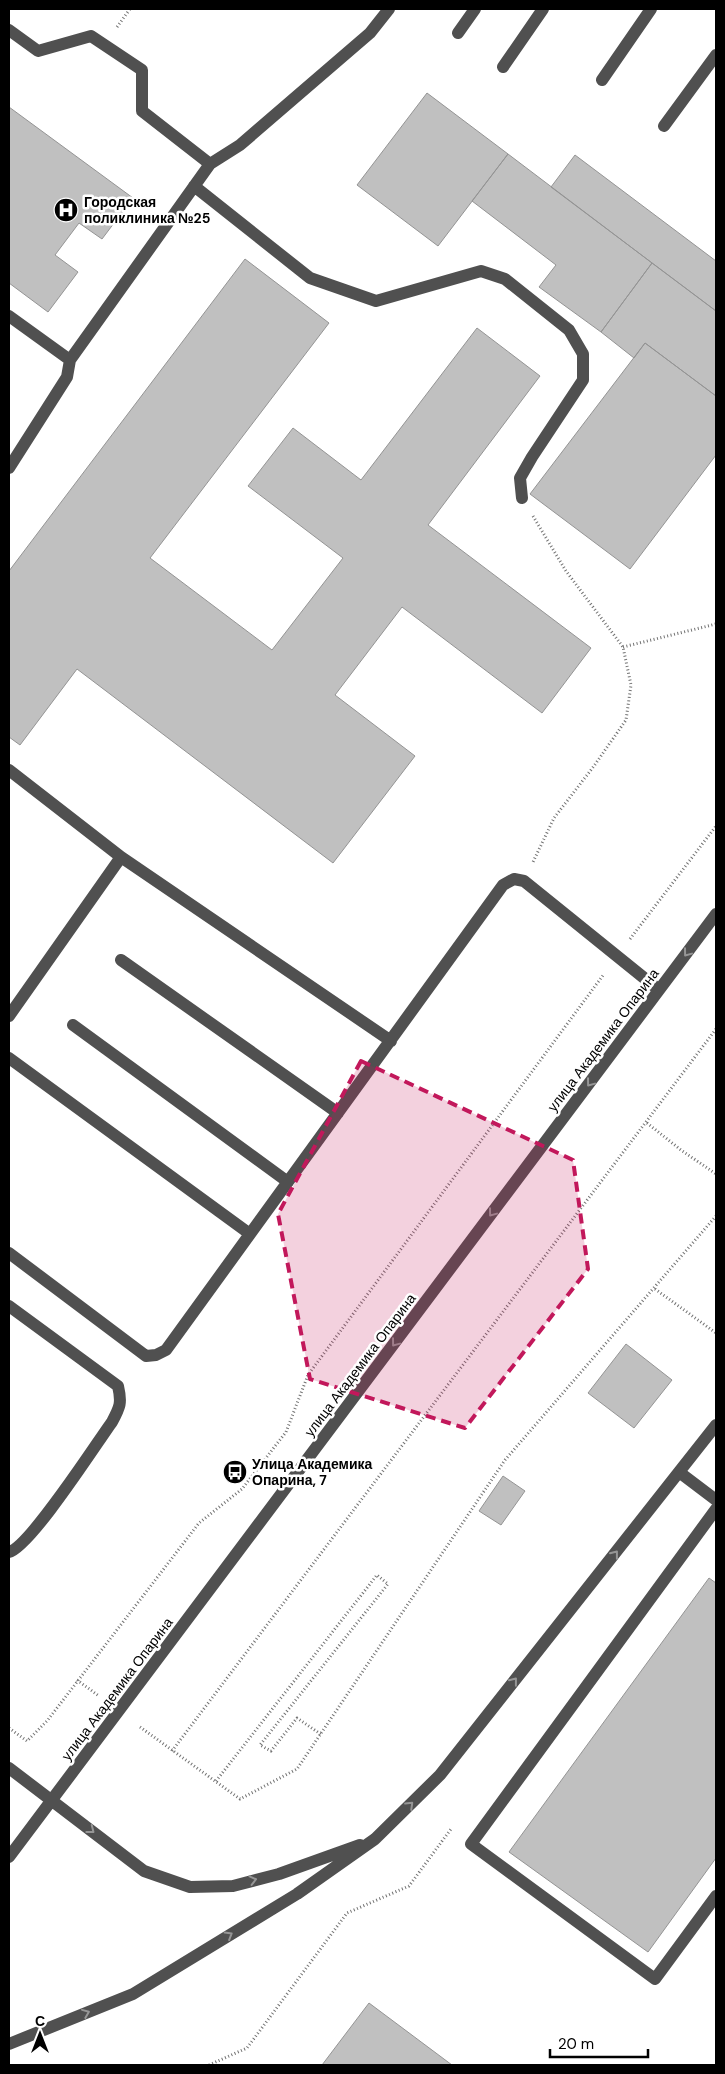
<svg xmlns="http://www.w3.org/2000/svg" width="725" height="2074" font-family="'DM Sans',sans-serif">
<rect width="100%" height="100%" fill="#fff"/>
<!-- building -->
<path fill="#c0c0c0" stroke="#949494" d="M427 93 508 154 438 246 357 185Z
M9 107 133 198 102 239 79 223 55 255 78 272 48 312 9 283Z
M508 154 652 263 601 332 539 287 556 265 472 201Z
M575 155 716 261V311L551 187Z
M245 259 329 323 150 558 272 650 343 558 248 486 293 428 361 480 477 328 540 376 428 525 591 648 542 713 402 607 335 695 415 756 333 863 77 669 20 745 9 737V571Z
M652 263 716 311V396L645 343 634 358 601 332Z
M645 343 716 396V455L630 569 530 494Z
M626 1344 672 1380 634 1428 588 1393Z
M503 1476 525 1491 501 1525 479 1511Z
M709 1578 716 1583V1858L648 1952 509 1852Z
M369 2003 452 2065H322Z"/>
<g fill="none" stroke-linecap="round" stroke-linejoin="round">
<!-- path -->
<path stroke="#727272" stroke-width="3" stroke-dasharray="1 2.5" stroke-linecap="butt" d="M117 27 130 9
M533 516 566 571 623 647 631 685 626 720 594 766 554 818 533 862
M623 647 716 624
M630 939 716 826
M647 1123 681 1150 716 1174
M655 1289 716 1333
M77 1680 99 1696
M140 1727 240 1799 297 1769 505 1460 716 1216
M9 1728 27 1741 47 1721 199 1523 242 1489 286 1432 308 1375 604 974
M172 1751 716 1029
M216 1781 377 1575 388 1584 260 1745 271 1751 297 1718 322 1735
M209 2065 247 2048 347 1913 409 1886 451 1829"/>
<!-- minor -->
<path stroke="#505050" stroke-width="12" d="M9 30 38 51 91 36 142 70V111L210 164 70 360 67 377 9 468
M458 33 475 9
M503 67 543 9
M602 80 651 9
M664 126 716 55
M210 164 240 145 370 33 389 9
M194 186 310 278 376 301 481 271 505 279 569 330 583 354V380L532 457 520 478 522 498
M9 316 70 360
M9 770 121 857 391 1041
M121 960 338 1113
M9 1016 121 857
M73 1025 288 1182
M9 1058 250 1234
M9 1253 146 1356 156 1355 166 1350 503 885 514 879 524 881 659 990
M9 1306 118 1386C122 1403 120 1407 112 1422 96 1444 30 1547 9 1552
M679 1472 716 1500
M716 1509 471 1844 655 1979 716 1896
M9 1768 144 1871 190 1887 233 1886 279 1874 360 1845
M9 1857 716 914
M9 2044 133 1994 297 1894 375 1839 440 1775 716 1425"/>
</g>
<!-- one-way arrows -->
<defs><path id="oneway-chevron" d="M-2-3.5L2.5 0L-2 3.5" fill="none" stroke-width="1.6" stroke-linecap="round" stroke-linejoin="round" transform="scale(1.25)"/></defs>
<g stroke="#969696">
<use href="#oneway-chevron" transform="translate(687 953) rotate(127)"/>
<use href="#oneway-chevron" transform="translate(590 1083) rotate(127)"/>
<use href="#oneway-chevron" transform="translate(492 1213) rotate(127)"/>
<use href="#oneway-chevron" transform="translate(395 1343) rotate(127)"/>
<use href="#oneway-chevron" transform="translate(615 1554) rotate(-52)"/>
<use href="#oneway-chevron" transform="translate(514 1681) rotate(-52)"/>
<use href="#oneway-chevron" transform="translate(410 1805) rotate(-44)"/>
<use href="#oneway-chevron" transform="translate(91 1830) rotate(38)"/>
<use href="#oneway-chevron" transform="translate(253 1880) rotate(-14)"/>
<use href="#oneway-chevron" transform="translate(229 1935) rotate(-31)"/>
<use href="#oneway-chevron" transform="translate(86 2013) rotate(-22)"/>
</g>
<!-- marked area -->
<path fill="#c2185b" fill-opacity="0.2" stroke="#c2185b" stroke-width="4" stroke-dasharray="10 6" stroke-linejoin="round" d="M361 1061 573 1160 588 1269 465 1428 310 1379 278 1214Z"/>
<!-- icons -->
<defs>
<g id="hospital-disc" transform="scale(1.25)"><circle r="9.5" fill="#000" stroke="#fff"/><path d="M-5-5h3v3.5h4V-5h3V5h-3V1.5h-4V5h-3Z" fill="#fff"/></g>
<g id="bus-disc" transform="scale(1.25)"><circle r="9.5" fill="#000" stroke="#fff"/><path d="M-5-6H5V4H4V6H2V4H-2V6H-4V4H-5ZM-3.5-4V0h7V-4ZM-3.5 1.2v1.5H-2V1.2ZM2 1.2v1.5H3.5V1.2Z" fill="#fff"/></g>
</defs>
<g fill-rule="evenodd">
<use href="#hospital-disc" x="66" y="210"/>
<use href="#bus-disc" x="235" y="1472"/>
</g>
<g text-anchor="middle" stroke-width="5" stroke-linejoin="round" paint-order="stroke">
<!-- poi labels -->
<g font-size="14" font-weight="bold" fill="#000" stroke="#fff" text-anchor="start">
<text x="84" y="207">Городская<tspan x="84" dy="16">поликлиника №25</tspan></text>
<text x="252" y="1469">Улица Академика<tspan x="252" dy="16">Опарина, 7</tspan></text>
</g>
<!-- street labels -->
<g font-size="14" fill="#000" stroke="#fff">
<text transform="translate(603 1040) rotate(-53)" y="5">улица Академика Опарина</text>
<text transform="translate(360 1365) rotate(-53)" y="5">улица Академика Опарина</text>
<text transform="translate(117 1689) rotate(-53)" y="5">улица Академика Опарина</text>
</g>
</g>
<!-- border -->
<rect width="725" height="2074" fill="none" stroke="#000000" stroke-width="20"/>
<!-- north arrow -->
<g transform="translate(40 2034)" stroke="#ffffff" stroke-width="4" paint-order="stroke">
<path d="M0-4L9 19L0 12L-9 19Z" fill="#000000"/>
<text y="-8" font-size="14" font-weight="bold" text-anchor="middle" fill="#000000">С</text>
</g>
<!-- scale -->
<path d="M550 2049v8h98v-8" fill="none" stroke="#000000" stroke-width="2.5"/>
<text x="558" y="2049" font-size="15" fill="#000000" stroke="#ffffff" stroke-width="4" paint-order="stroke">20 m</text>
</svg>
